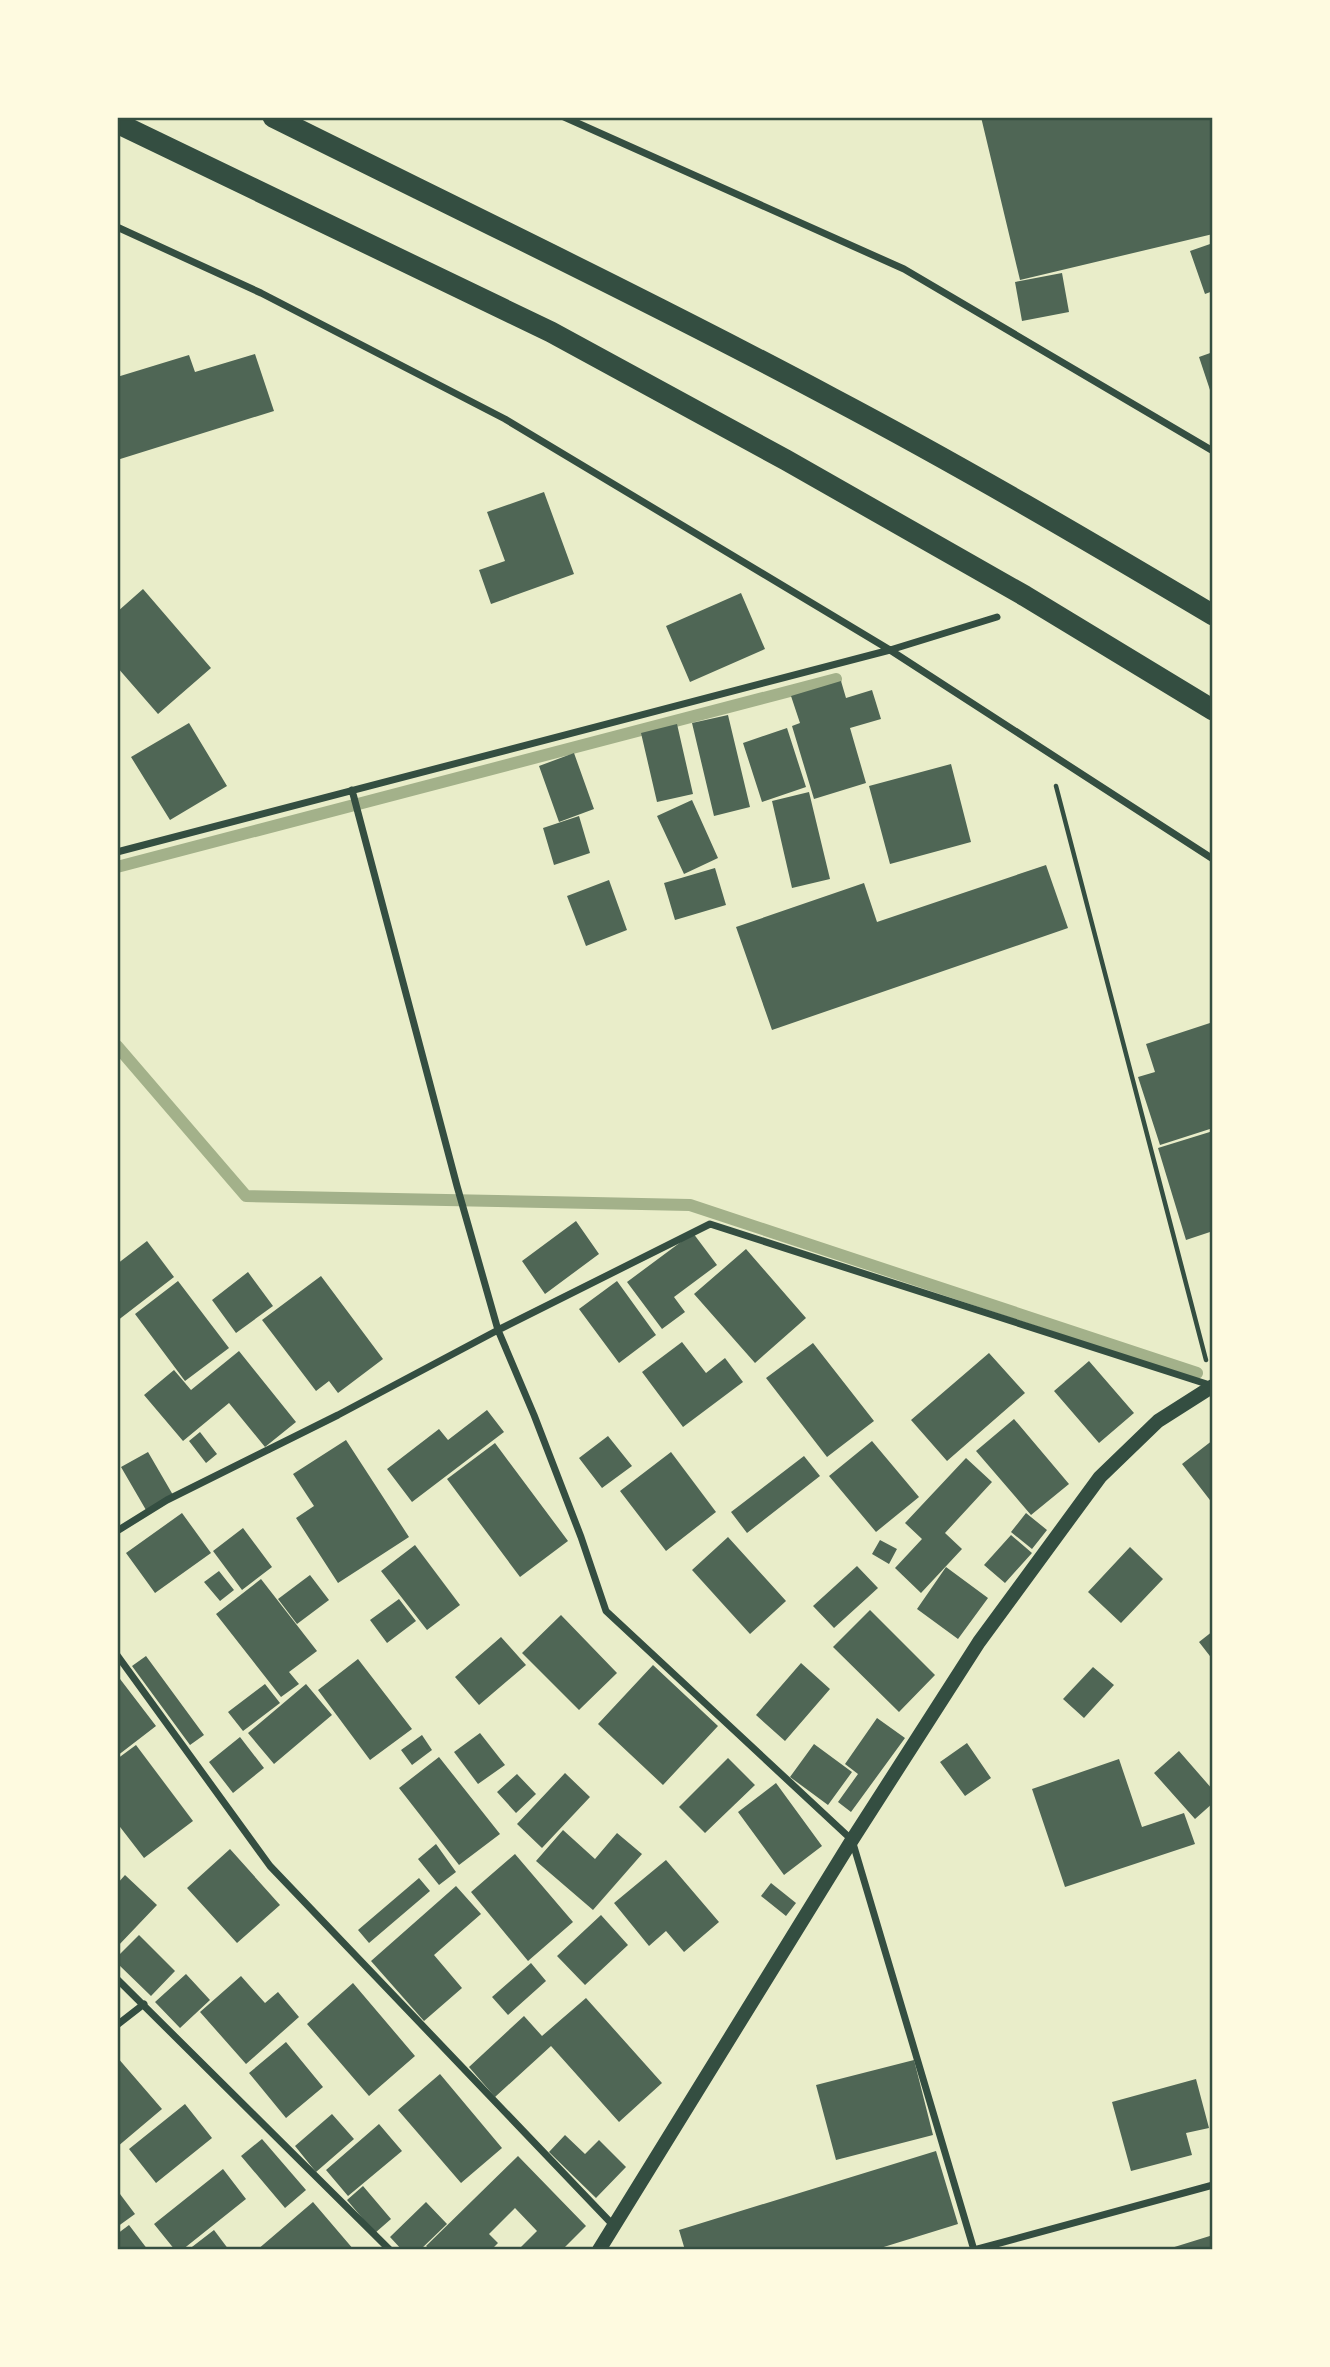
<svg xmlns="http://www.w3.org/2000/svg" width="1330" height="2367" font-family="Bitter,serif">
<rect width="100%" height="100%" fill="#e9edc9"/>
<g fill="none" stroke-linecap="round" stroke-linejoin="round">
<!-- stream -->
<path stroke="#a3b18a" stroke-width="12" d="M117 867 836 679
M117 1046 246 1196 690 1205 1197 1373"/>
</g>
<!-- building -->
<path fill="#4f6655" d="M981 117H1213V234L1020 280Z
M1213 243V291L1205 294 1190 251Z
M1062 273 1069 312 1022 321 1015 282Z
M1213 352V396H1212L1199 357Z
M255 354 274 411 117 460V377L189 355 195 372Z
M544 492 574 574 491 604 479 570 505 561 487 512Z
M143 589 211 668 158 714 117 667V612Z
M741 593 765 649 690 682 666 626Z
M841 681 846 698 872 690 881 719 850 728 866 783 814 799 792 726 800 723 791 696Z
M728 715 750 807 714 816 692 723Z
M189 723 227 786 170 820 131 757Z
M677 724 693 794 657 802 641 733Z
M787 728 806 787 762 802 743 743Z
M574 753 594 809 559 822 539 766Z
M951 764 971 842 890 864 869 786Z
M809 792 830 879 792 888 772 801Z
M692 800 718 858 684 874 657 816Z
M579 816 590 853 554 865 543 828Z
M1046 865 1068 928 772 1030 736 927 864 883 877 922Z
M715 868 726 905 675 920 664 883Z
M609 880 627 930 586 946 567 896Z
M1213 1022V1128L1160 1145 1138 1077 1155 1072 1146 1044Z
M1213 1131V1231L1186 1240 1158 1148Z
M576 1221 599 1254 545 1294 522 1261Z
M693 1233 717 1265 674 1297 685 1312 662 1329 627 1282Z
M147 1241 174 1277 117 1321V1264Z
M746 1249 806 1318 755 1363 694 1294Z
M248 1272 273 1306 236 1333 212 1300Z
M321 1276 383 1359 338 1393 329 1381 316 1391 262 1320Z
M178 1281 229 1348 185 1381 135 1314Z
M617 1281 656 1335 619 1363 579 1309Z
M682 1342 706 1373 725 1358 743 1382 683 1427 642 1372Z
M813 1343 874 1421 827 1457 766 1378Z
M239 1351 296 1422 265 1447 229 1403 183 1441 144 1395 174 1370 191 1390Z
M989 1353 1025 1393 947 1461 911 1420Z
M1089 1361 1134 1413 1099 1443 1054 1391Z
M487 1410 504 1432 412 1502 387 1469 439 1429 448 1440Z
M1014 1419 1069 1484 1031 1515 976 1451Z
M200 1432 217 1454 206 1463 189 1441Z
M608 1436 632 1466 602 1488 579 1458Z
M346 1440 409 1537 338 1583 296 1518 314 1506 293 1474Z
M1213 1440V1504L1182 1464Z
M872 1441 919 1497 876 1532 829 1476Z
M495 1443 568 1541 520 1577 447 1479Z
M148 1452 173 1495 146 1510 121 1467Z
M671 1452 716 1512 666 1551 620 1491Z
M804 1456 820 1476 747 1533 731 1512Z
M966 1458 992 1482 945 1533 962 1549 921 1593 895 1568 922 1539 905 1523Z
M182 1513 211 1553 155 1593 126 1553Z
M1026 1513 1047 1530 1032 1549 1011 1532Z
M243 1528 272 1567 242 1590 213 1551Z
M1011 1535 1032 1553 1005 1583 984 1565Z
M728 1537 786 1601 750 1634 692 1570Z
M880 1540 897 1549 889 1564 872 1554Z
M415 1545 460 1605 427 1630 381 1571Z
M1130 1547 1163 1579 1121 1623 1088 1592Z
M857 1566 878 1588 834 1628 813 1606Z
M946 1567 988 1598 958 1639 917 1609Z
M219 1571 234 1590 220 1601 204 1582Z
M310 1575 329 1600 297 1624 278 1599Z
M261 1579 317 1651 289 1672 299 1684 281 1697 216 1614Z
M399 1599 416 1621 387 1643 370 1620Z
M870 1610 935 1675 899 1712 833 1647Z
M561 1615 617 1673 579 1710 522 1653Z
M1213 1631V1660L1199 1642Z
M501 1637 526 1665 479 1705 455 1677Z
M146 1656 204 1735 190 1745 132 1666Z
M358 1659 412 1729 370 1760 318 1690Z
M801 1663 830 1689 785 1741 756 1715Z
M653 1665 718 1726 663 1785 598 1724Z
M1093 1667 1114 1685 1084 1718 1063 1699Z
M117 1675 156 1726 117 1756Z
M265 1684 280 1703 243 1731 228 1712Z
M306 1684 332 1715 274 1764 248 1733Z
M877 1718 905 1738 851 1812 838 1802 858 1774 845 1764Z
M480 1733 505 1765 478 1784 454 1752Z
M422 1735 432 1750 412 1765 401 1750Z
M240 1737 264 1768 233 1793 209 1762Z
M967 1743 991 1778 965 1796 940 1762Z
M814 1744 852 1772 828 1805 790 1777Z
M136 1745 193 1821 144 1858 117 1823V1759Z
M1179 1751 1213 1790V1803L1195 1819 1154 1773Z
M439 1757 500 1834 459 1865 399 1788Z
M728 1758 755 1785 705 1833 679 1807Z
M1119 1759 1142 1827 1184 1813 1195 1844 1065 1887 1032 1789Z
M565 1773 590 1797 542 1848 517 1824Z
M517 1774 536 1794 516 1813 497 1792Z
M776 1783 822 1846 784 1875 738 1812Z
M563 1830 595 1859 617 1833 642 1854 593 1910 536 1861Z
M436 1844 456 1872 439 1885 418 1859Z
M230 1849 280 1905 237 1943 187 1888Z
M515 1854 573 1922 528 1961 471 1892Z
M666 1860 719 1922 684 1952 666 1931 649 1946 614 1903Z
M125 1875 157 1905 117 1947V1884Z
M419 1878 430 1891 369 1943 358 1930Z
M771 1883 796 1903 786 1916 761 1896Z
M456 1886 481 1914 434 1955 462 1988 424 2021 371 1961Z
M601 1915 628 1945 585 1985 557 1956Z
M139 1935 175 1971 151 1996 117 1963V1957Z
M531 1963 546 1981 508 2015 492 1997Z
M186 1974 210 2000 180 2028 155 2002Z
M241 1976 265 2003 278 1992 299 2017 246 2064 200 2012Z
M353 1983 415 2056 369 2096 307 2024Z
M586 1998 662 2083 619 2122 551 2046 495 2097 469 2067 524 2016 542 2036Z
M286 2042 323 2087 286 2118 249 2073Z
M117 2057 162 2109 117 2147Z
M914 2060 933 2135 836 2160 816 2085Z
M440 2074 502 2148 461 2183 398 2110Z
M1196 2079 1209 2128 1186 2133 1192 2155 1131 2171 1112 2102Z
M185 2104 212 2138 156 2183 129 2149Z
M332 2114 354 2139 316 2172 295 2146Z
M379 2124 402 2151 348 2196 326 2170Z
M565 2135 585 2154 599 2140 626 2167 596 2198 549 2152Z
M262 2139 306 2190 285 2208 241 2156Z
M936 2151 958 2224 874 2250H685L679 2230Z
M518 2156 586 2226 562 2250H518L537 2231 515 2208 489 2234 498 2243 491 2250H430L426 2246Z
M223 2169 246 2199 182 2250H175L154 2224Z
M363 2186 391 2219 375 2233 347 2200Z
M117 2190 135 2214 117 2227Z
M313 2202 354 2250H257Z
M426 2202 447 2224 420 2250H402L390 2237Z
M129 2225 148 2250H117V2234Z
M214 2230 229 2250H188Z
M1213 2235V2250H1168V2249Z"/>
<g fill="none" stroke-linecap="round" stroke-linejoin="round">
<!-- path -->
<path stroke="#344e41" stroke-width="4.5" d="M1056 786 1206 1360"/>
<!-- minor -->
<path stroke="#344e41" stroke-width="7" d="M564 117 904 269 1213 451
M117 227 261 293 505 419 890 650 1213 859
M352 790 457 1186 498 1330 534 1415 581 1537 606 1611 852 1840 974 2250
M117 852 890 650 997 617
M117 1531 167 1500 338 1415 498 1330 710 1224 1213 1386
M117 1655 270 1866 613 2225
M117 1979 390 2250
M117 2025 144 2004
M974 2250 1213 2185"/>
<!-- secondary -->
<path stroke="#344e41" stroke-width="14" d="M599 2250 852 1840 979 1642 1100 1477 1158 1421 1213 1386"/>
<!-- motorway -->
<path stroke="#344e41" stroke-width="21" d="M273 117C460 210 648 300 832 398 961 466 1087 540 1213 615
M117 123 551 332 786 460 1025 596 1213 710"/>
</g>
<!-- border -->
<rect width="1330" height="2367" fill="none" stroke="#fefae0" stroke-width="238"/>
<rect x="119" y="119" width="1092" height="2129" fill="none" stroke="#344e41" stroke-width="2.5"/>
</svg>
